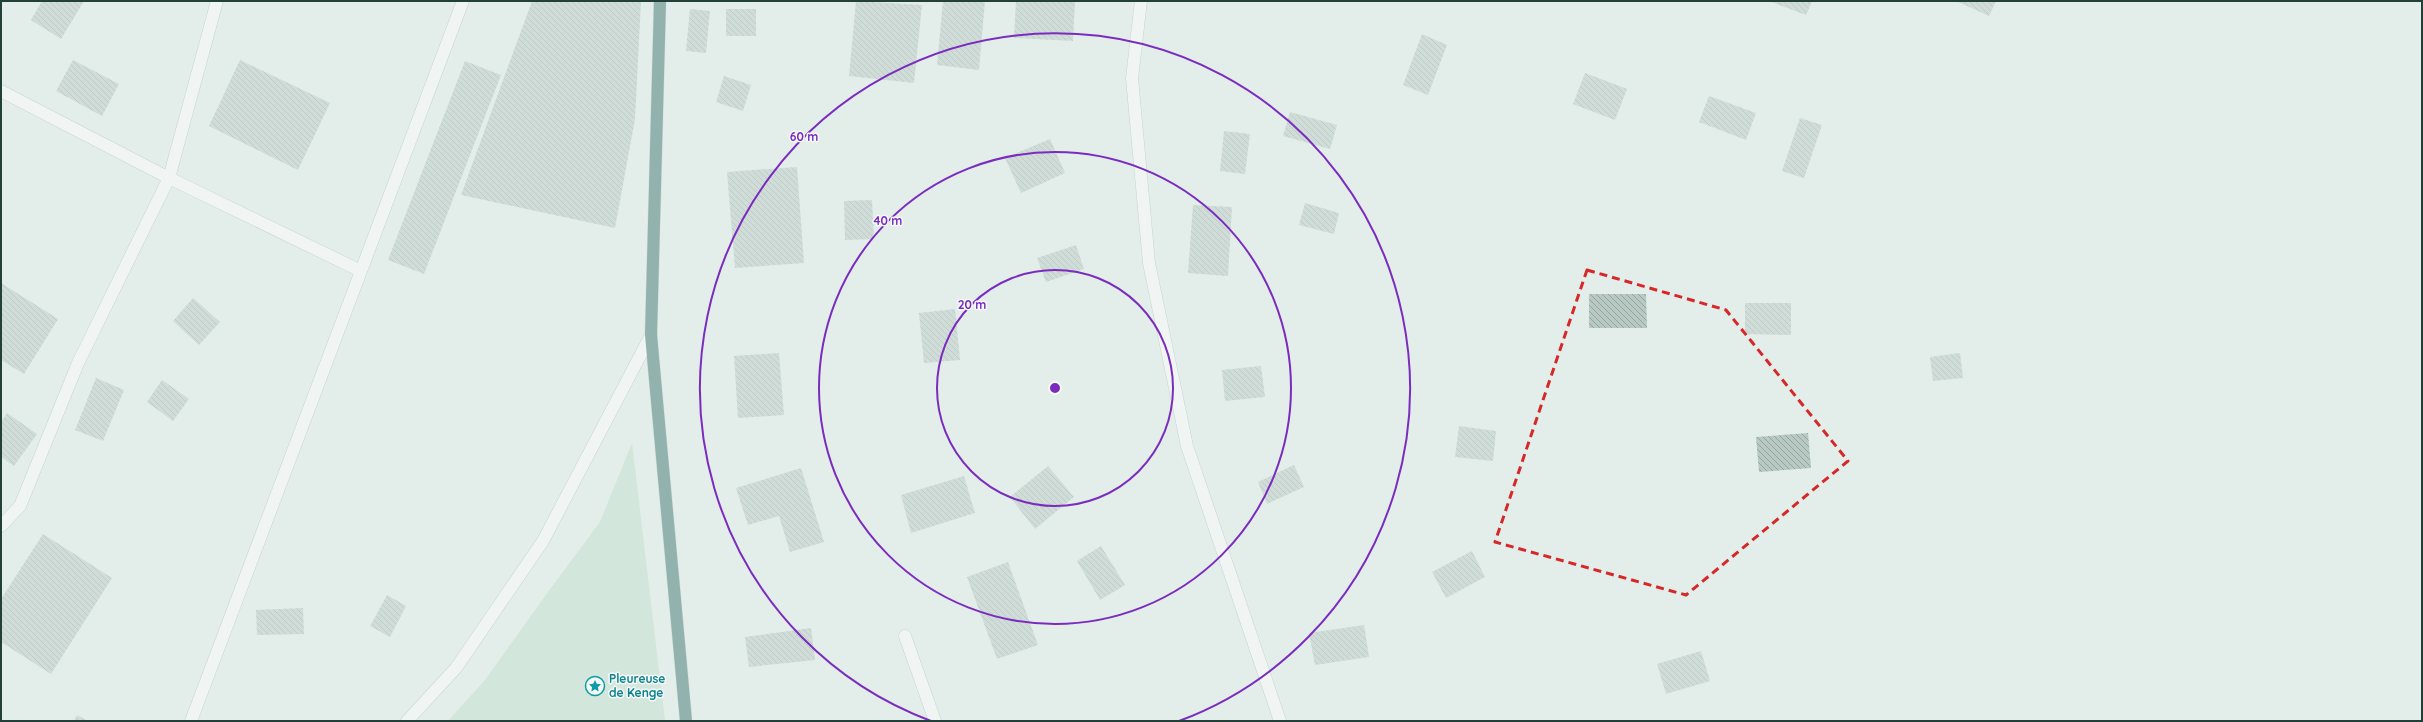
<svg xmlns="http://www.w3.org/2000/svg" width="2423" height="722" font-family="Quicksand,sans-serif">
<defs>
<pattern id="building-back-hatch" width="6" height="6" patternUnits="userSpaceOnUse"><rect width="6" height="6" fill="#b8c8c3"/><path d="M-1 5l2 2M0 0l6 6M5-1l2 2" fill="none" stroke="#95a49f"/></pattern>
</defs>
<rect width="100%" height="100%" fill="#e3edea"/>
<!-- grass -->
<path fill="#bcdec9" d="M632 443 665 721H448L485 680 548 592 600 522Z"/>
<!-- building -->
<path fill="url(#building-back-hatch)" d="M42 1H84L61 39 31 20Z
M532 1H641L635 119 615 228 461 195Z
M856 1 922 5 914 83 849 76Z
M943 1H985L979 70 937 65Z
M1016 1H1075L1073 41 1014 38Z
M1769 1H1812L1806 15Z
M1956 1H1996L1989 16Z
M690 9 710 11 706 53 686 51Z
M726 9H756V36H726Z
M1422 34 1447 45 1428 95 1403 85Z
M73 60 119 84 102 116 56 91Z
M240 60 330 103 298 170 209 126Z
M465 61 501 75 424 274 388 260Z
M1585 73 1627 89 1615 120 1573 104Z
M724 76 751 85 743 111 716 102Z
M1709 96 1756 113 1746 140 1699 122Z
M1290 112 1337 125 1330 149 1283 136Z
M1800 118 1822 125 1804 178 1782 171Z
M1224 131 1250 134 1245 174 1220 171Z
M1050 139 1065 173 1021 193 1005 158Z
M797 167 804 263 735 268 727 172Z
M872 200 874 239 845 240 844 201Z
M1305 203 1339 213 1334 234 1299 225Z
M1193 205 1232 207 1228 276 1188 273Z
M1076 245 1084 269 1046 282 1037 258Z
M1 283 58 319 24 374 1 360Z
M1589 294H1646L1647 328H1589Z
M193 298 220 322 199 345 173 321Z
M1745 303H1791V335L1745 334Z
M955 309 960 360 924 363 919 313Z
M779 353 784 415 738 418 734 356Z
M1960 353 1963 378 1933 381 1930 357Z
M1261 366 1265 397 1225 401 1222 370Z
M96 378 124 390 103 441 75 430Z
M162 380 189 399 173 421 147 402Z
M7 413 37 434 14 466 1 457V422Z
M1459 426 1496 431 1493 461 1455 457Z
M1808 433 1811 468 1759 472 1756 437Z
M1294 465 1304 487 1267 504 1258 482Z
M1048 466 1074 497 1035 529 1010 497Z
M801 468 824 542 790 552 779 516 748 525 736 488Z
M964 476 975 513 911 533 901 495Z
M43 534 112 578 51 674 1 642V599Z
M1101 546 1125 585 1100 600 1077 561Z
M1472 551 1485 577 1446 598 1432 572Z
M1008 562 1038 645 997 659 967 577Z
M387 595 406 606 390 637 370 626Z
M303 608 304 634 257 635 256 610Z
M1364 625 1369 657 1315 665 1309 633Z
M811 628 815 660 749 667 745 637Z
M1701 651 1710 681 1666 694 1657 664Z
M77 715 88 721H74Z"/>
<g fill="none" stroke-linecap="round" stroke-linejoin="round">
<!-- street casing -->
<g stroke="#a6b5b2" stroke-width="13">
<path id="street" d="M1141 1 1132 78 1149 263 1187 446 1280 721
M1 91 169 178 361 271
M1 526 20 506 78 363 169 178 217 1
M905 636 935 721
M191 721 463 1"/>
</g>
<!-- secondary casing -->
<g stroke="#a1b9b3" stroke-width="13">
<path id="secondary" d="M407 721 456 668 543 541 651 335"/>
</g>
<!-- highway casing -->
<g stroke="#c1c9c8" stroke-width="13">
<path id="highway" d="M660 1 651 335 686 721"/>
</g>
<!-- street -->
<use href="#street" stroke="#fff" stroke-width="12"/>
<!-- secondary -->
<use href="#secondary" stroke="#fff" stroke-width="12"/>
<!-- highway -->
<use href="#highway" stroke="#2e6c65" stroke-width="12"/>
</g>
<!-- marked area -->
<path d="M0 0H2423V722H0ZM1587 270 1726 310 1848 461 1686 595 1495 542Z" fill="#e3edea" fill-opacity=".55" fill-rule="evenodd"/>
<path fill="none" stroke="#d62828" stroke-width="3" stroke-dasharray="8 5" stroke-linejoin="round" d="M1587 270 1726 310 1848 461 1686 595 1495 542Z"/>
<!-- distance rings -->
<g fill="none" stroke="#7b2cbf" stroke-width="2">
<circle cx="1055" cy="388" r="118"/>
<circle cx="1055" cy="388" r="236"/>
<path d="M931 721A355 355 0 1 1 1179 721"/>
</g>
<!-- icons -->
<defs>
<g id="sight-ring" transform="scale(1)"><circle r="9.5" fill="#f4f9f7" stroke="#0f9aa8" stroke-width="1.5"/><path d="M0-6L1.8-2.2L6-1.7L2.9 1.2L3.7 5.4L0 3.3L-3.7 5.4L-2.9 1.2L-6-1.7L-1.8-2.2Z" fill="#0f9aa8"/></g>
</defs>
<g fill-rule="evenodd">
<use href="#sight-ring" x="595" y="686"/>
</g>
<g text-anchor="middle" stroke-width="3" stroke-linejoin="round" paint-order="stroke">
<!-- culture labels -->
<g font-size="12" font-weight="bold" fill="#0d838f" stroke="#f4f9f7" text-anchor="start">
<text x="609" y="683">Pleureuse<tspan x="609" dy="14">de Kenge</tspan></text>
</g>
</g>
<circle cx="1055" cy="388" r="6" fill="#7b2cbf" stroke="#f4f9f7" stroke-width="2"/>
<g font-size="12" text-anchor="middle" font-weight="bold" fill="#7b2cbf" stroke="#f4f9f7" stroke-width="3" stroke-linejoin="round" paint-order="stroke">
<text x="804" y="141">60 m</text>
<text x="888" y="225">40 m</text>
<text x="972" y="309">20 m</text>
</g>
<!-- border -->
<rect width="2423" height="722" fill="none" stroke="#233f3a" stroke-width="4"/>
</svg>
